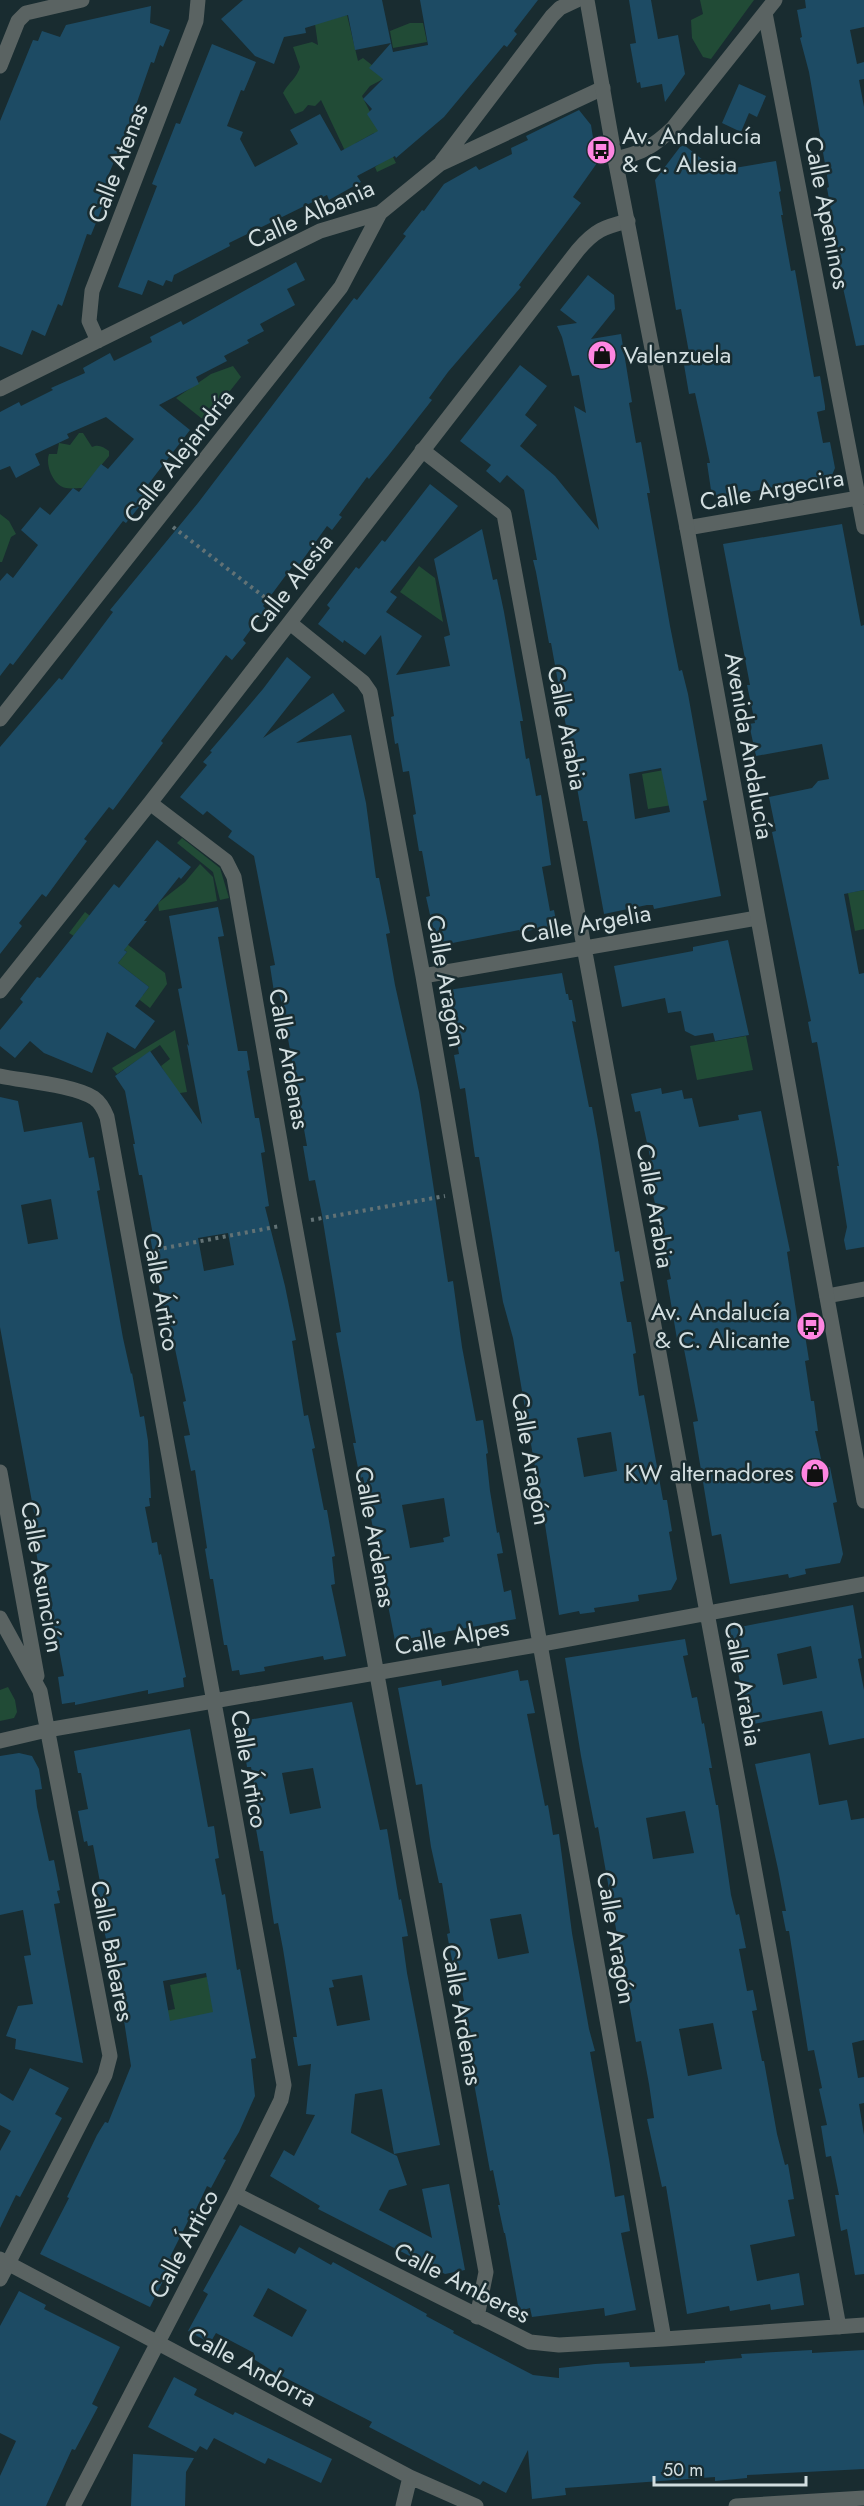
<svg xmlns="http://www.w3.org/2000/svg" width="864" height="2506" font-family="Jost,sans-serif">
<rect width="100%" height="100%" fill="#192c30"/>
<!-- green -->
<path fill="#214b36" d="M700 0H754L711 59 703 57 692 38 691 20 703 14Z
M347 15 358 61 363 58 387 77 370 86 362 96 396 163 377 172 375 167 386 159 374 133 356 143 346 153 321 100 315 106 308 105 303 111 295 114 283 93C288 83 297 78 300 67L293 47 312 42 318 45 315 24Z
M410 23H423L427 42 393 48 390 31Z
M233 366 241 377 207 420 201 418 176 398 211 374Z
M79 433H83L92 447C99 444 103 447 109 451V456L82 488C77 488 71 489 66 488 53 486 45 464 49 454H57L59 443 70 445Z
M0 514 9 521 16 534 11 537 2 562H0Z
M419 566 435 578 443 622 400 592Z
M664 770 672 805 648 809 642 774Z
M182 838 220 868 229 898 220 900 213 872 177 843Z
M200 864 213 877 217 901 159 911 158 903 185 882Z
M864 890V929L855 931 848 893Z
M85 912 165 973 167 984 150 1008 136 997 143 995 149 987 118 963 127 952 86 920 74 936 69 933Z
M175 1030 187 1092 166 1095 167 1076 161 1066 170 1059 160 1045 117 1074 112 1068Z
M746 1036 753 1070 697 1080 690 1046Z
M8 1687 15 1700 17 1712 14 1718 0 1721V1690Z
M207 1977 214 2012 135 2062 155 2013 175 2009 170 1985Z"/>
<!-- building -->
<path fill="#1d4b64" fill-rule="evenodd" d="M243 0H382L391 43 355 50 348 15 305 28 306 33 284 37 274 64 255 56 221 19Z
M420 0H538L514 31 517 34 507 47 504 45 444 117 396 158 395 156 357 176 361 182 329 200 327 195 229 243 230 246 174 275 172 282 166 280 163 286 148 280 142 295 118 287 157 186 152 184 176 123 180 124 212 44 256 62 244 91 241 90 227 126 243 132 240 139 255 167 298 144 290 130 320 114 341 151 378 131 367 114 372 109 363 99 383 79 369 68 391 43 393 52 428 45Z
M629 0H651L658 39 678 35 685 74 665 102 662 84 641 88 640 82 637 83 630 44 636 43Z
M805 0H864V27L850 30 857 64 864 62V79L859 80 864 107V345L856 346 837 261H840L827 188 829 187 809 72 800 38 802 37 797 10 806 8Z
M151 6 150 23 170 30 163 47 160 45 154 63 151 62 127 131 108 176 114 179 91 235 87 234 62 306 58 304 45 336 32 330 22 355 0 346V121L33 40 38 41 42 31 60 37 66 25Z
M739 84 766 96 757 117 749 113 741 132 722 123Z
M579 110 591 125 597 163 573 197 581 203 519 285 521 287 448 372 429 398 432 400 388 456 369 479 367 477 339 515 342 517 332 530 327 526 296 569 292 567 263 606 266 609 243 640 246 643 232 660 226 655 161 741 163 743 113 810 109 807 84 839 87 841 46 897 42 894 19 923 22 926 0 954V747L59 678 62 680 113 612 110 610 198 503 354 298 357 300 406 236 403 234 422 210 424 211 444 184 476 166 479 170 512 154 511 148 528 140 526 136Z
M684 145 717 171 776 161 781 191 779 192 783 215H781L791 271 795 270 814 377 820 376 825 406V410L817 412 823 443 830 442 835 468 832 475 720 498 712 497 707 463H710L702 425 695 393 689 394 683 359 690 358 681 309 676 310 655 180 680 147Z
M296 262 305 280 287 289 295 305 260 324 264 331 247 340 249 343 224 356 227 361 196 377 199 384 159 405 190 430 143 491 149 495 126 523 123 521 13 665 10 663 0 676V581L7 573 13 578 38 545 21 530 40 507 50 515 73 488 79 492 101 464 108 469 134 439 106 417 67 434 69 438 35 454 40 465 16 478 10 466 0 470V412L19 402 21 406 53 390 51 388 85 373 83 368 110 353 114 361 152 342 150 337 181 321 183 325Z
M588 275 614 295 615 309 591 339 621 334 632 402 629 403 636 443 641 442 650 493H647L670 626 679 671 682 670 688 694 707 800 703 801 721 896 654 909 653 905H647L604 914 587 821H583L551 643H549L536 572 533 560H537L524 490 507 475 500 483 486 471 491 465 460 441 520 365 547 386 525 415 537 425 520 446 555 476 599 530 574 406 586 413 579 375 572 376 562 337 557 326 577 323 560 310ZM661 768 670 812 635 819 629 774Z
M430 484 458 506 390 592 397 597 386 612 422 636 396 675 450 666 444 637 450 635 434 559 482 529 493 580 497 579 504 612 523 721H520L526 759 529 758 536 796 541 795 551 865 542 867 550 911 554 910 557 926 520 932 519 930 437 946 426 897 430 896 422 851H419L413 815 416 814 409 771 403 772 398 743 395 744 391 717 394 716 381 635 365 655 344 640 343 643 318 624 330 608 327 605 356 567 359 569 382 540 385 542Z
M842 524 861 626 864 625V890L844 894 859 974 864 973V1247L846 1250 844 1240 847 1227 837 1166H839L817 1042 812 1043 808 1022 811 1021 772 832 776 831 769 797 812 788 818 781 829 779 822 744 756 756 749 724 755 723 747 685H750L723 544Z
M287 657 311 677 263 738 333 693 345 711 296 743 351 735 366 803 376 878H379L390 933 386 934 395 985 419 1092 448 1282 453 1281 462 1347 476 1421 483 1420 488 1453 486 1454 490 1491 497 1533 499 1532 503 1553 497 1554 504 1592 511 1590 516 1619 395 1641 363 1477 360 1478 353 1443H356L336 1333 341 1332 322 1215 315 1180 309 1181 303 1146H307L300 1107 292 1108 286 1074 294 1072 281 1000 278 991 274 992 270 966 275 965 254 856 228 837 232 831 207 811 203 815 180 797 207 765 203 762 212 752 210 751 263 689ZM444 1498 450 1536 443 1538 444 1542 410 1548 402 1505Z
M157 840 191 867 181 879 179 877 144 921H147L124 950 127 952 118 963 149 987 135 1006 155 1021 135 1049 107 1032 92 1073 44 1053 30 1041 15 1058 0 1046V1030L23 1002 20 999 37 977 40 978 114 884 119 888Z
M218 907 224 936 218 937 238 1051H247L250 1070 247 1071 249 1082 255 1118H259L265 1152 261 1153 269 1206 265 1207 285 1286 296 1340 292 1341 304 1416 308 1415 315 1448 312 1449 324 1510H327L335 1556 332 1557 335 1584 331 1585 346 1656 324 1660 323 1656 264 1667 265 1671 240 1675 239 1670 232 1671 227 1645H224L213 1579H210L205 1549 207 1548 195 1470 191 1471 184 1436 190 1435 183 1402 186 1401 170 1325 166 1326 150 1236 153 1235 142 1175H139L133 1144H135L125 1091 115 1076 150 1051 202 1124 187 1044 189 1046 178 989 182 988 169 916ZM228 1233 234 1265 204 1271 198 1238Z
M728 940 749 1035 715 1041 713 1033 695 1036 685 1031 681 1011 668 1013 665 998 622 1007 614 966 693 951V947Z
M562 973 566 994H568L569 1000H572L576 1022 572 1021 589 1107H592L598 1140 615 1252 619 1251 624 1281 620 1282 627 1322H631L636 1353 633 1354 639 1396 644 1395 663 1500H667L672 1531 669 1532 677 1579 671 1590 638 1595 639 1601 594 1608 595 1612 580 1614 579 1611 559 1615 544 1518 540 1519 536 1498 540 1497 513 1338 503 1302 479 1157H475L465 1088 460 1089 454 1055 459 1054 448 990ZM611 1432 617 1471 584 1477 577 1438Z
M661 1088 662 1094 682 1090 684 1099 692 1098 699 1127 739 1120 738 1115 761 1111 790 1251 787 1252 799 1330 804 1329 809 1360 805 1361 811 1401H814L818 1431H815L823 1468 830 1467 837 1502 833 1503 843 1554 840 1563 805 1569 806 1574 789 1578 788 1574 730 1584 721 1534 712 1536 693 1422 698 1421 683 1344 678 1345 667 1280 671 1279 648 1171 653 1170 640 1111 635 1112 631 1094Z
M0 1097 18 1101 24 1132 82 1122 89 1158 94 1157 100 1190 97 1191 123 1338 131 1374 132 1373 140 1417 144 1416 148 1441 151 1498H149L150 1506 145 1507 152 1543 157 1542 159 1555 161 1554 186 1677 183 1678 184 1687 148 1694V1690L75 1705V1702L62 1704 58 1677 64 1676 58 1644H54L47 1611 52 1609 46 1572 40 1573 34 1541 39 1540 0 1327ZM51 1199 58 1239 28 1244 21 1205Z
M853 1605 862 1658 858 1659 864 1690V1738L829 1745 822 1711 748 1725 730 1629ZM811 1646 817 1678 783 1685 777 1654Z
M685 1639 688 1655 683 1656 692 1698 697 1697 702 1724 704 1723 712 1768H709L716 1805H718L731 1895 736 1915 739 1914 746 1948 739 1949 747 1991 753 1990 757 2010 752 2011 762 2061H764L777 2134 785 2165 788 2164 794 2199 788 2200 795 2236 750 2245 757 2281 799 2273 804 2305 771 2310 770 2304 730 2311 729 2306 687 2314 666 2186 662 2187 647 2119 654 2118 649 2084 641 2041 636 2042 598 1827 595 1828 581 1756 565 1658ZM685 1811 694 1853 653 1859 646 1818ZM713 2023 722 2069 688 2076 679 2029Z
M518 1670 520 1681 528 1680 535 1713 527 1714 545 1806 548 1805 553 1835 559 1834 572 1933 589 2029 595 2051 590 2052 609 2159 615 2197 624 2195 630 2231 621 2233 636 2310 605 2316 604 2308 532 2317 530 2308 519 2311 505 2233H504L498 2205H500L493 2170 490 2171 459 2001H464L457 1965H453L447 1934 450 1933 442 1883H439L431 1847 422 1784 416 1785 398 1688 441 1680 442 1686ZM521 1914 529 1953 498 1959 490 1919Z
M352 1702 380 1830 387 1829 399 1900 401 1899 408 1936 402 1937 407 1973 440 2145 394 2154 382 2089 355 2094 351 2133 397 2156 407 2185 389 2190 379 2210 432 2238 422 2189 449 2184 465 2270 445 2274 318 2209 320 2206 270 2176 284 2150 294 2156 315 2115 306 2114 311 2064 298 2066 293 2037H297L283 1949 278 1923 274 1924 263 1851H260L254 1818 260 1817 251 1767H247L241 1730 249 1728 248 1720ZM313 1768 321 1808 290 1814 282 1773ZM362 1975 370 2020 337 2026 329 1988 334 1987 332 1980Z
M190 1729 208 1827 214 1826 219 1858 215 1859 222 1895 225 1894 237 1970 240 1969 256 2058 251 2059 255 2096 239 2132 223 2159 226 2160 211 2188 207 2186 191 2220 189 2219 170 2257 174 2259 150 2307 40 2254 69 2198 67 2197 97 2135 105 2122 108 2123 131 2066 119 1988H117L102 1921 96 1882H100L93 1845 88 1846 87 1841 84 1842 78 1811 88 1809 81 1773H78L74 1751ZM206 1973 213 2012 170 2021 163 1981Z
M19 1753 32 1756 39 1769 42 1789 35 1790 37 1807 49 1861 54 1860 60 1890 57 1891 60 1903 54 1904 83 2063 15 2049 16 2039 6 2036 18 2006 33 2004 24 1956 31 1955 23 1910 0 1915V1756Z
M810 1753 819 1805 847 1800 851 1820 864 1818V2040L852 2043 858 2078 864 2077V2103L859 2104 864 2135V2274L855 2275 847 2229 841 2231 835 2195H839L831 2156 826 2157 821 2126 827 2125 819 2089 822 2088 814 2050 808 2051 789 1931H786L782 1911H786L778 1869 755 1764Z
M30 2068 69 2088 55 2114 62 2118 20 2197 16 2195 0 2228V2151L11 2131 0 2125V2093L13 2101Z
M240 2225 295 2254 299 2247 331 2265 333 2262 427 2314 426 2316 454 2331 453 2333 533 2375 559 2378V2368L595 2364 629 2362 630 2367 705 2363V2361L742 2358 741 2354 812 2350V2353L864 2350V2469L747 2475V2478L715 2481V2477L565 2488 566 2495 532 2499 528 2450 506 2493 483 2481 480 2485 369 2427 372 2422 274 2372 252 2358 254 2353 216 2333 210 2343 188 2331 208 2294 203 2291ZM268 2288 307 2310 292 2337 253 2316Z
M19 2291 46 2305 44 2309 120 2347 92 2404 98 2407 75 2450 72 2449 46 2506H0V2476L16 2441 0 2433V2326Z
M174 2377 197 2389 194 2395 233 2415 235 2412 332 2459 321 2483 268 2458 265 2464 214 2438 207 2450 200 2446 196 2452 148 2427Z
M133 2454 194 2458 186 2472 185 2506H131Z"/>
<g fill="none" stroke-linecap="round" stroke-linejoin="round">
<!-- path -->
<path stroke="#627275" stroke-width="4" stroke-dasharray="3 4.5" stroke-linecap="butt" d="M173 527 280 609
M311 1220 445 1196
M149 1251 280 1226"/>
<!-- minor -->
<path stroke="#5a6362" stroke-width="15" d="M765 13 864 527
M0 66 18 21 26 13 82 0
M615 159C642 153 653 147 673 128L775 0
M442 161 552 16 560 8 577 0
M98 341 89 321 92 291 196 21 198 0
M0 389 320 231 380 213 440 164 603 88
M422 450 504 514 839 2327
M687 528 864 497
M290 623 363 682 370 692 423 976 469 1246 664 2339
M0 719 341 287 380 213
M150 803 226 861 234 877 290 1198 486 2272 477 2317
M423 976 757 918
M0 991 150 803 578 250C595 230 604 227 628 221
M0 1076C24 1081 74 1085 94 1098 101 1103 104 1109 107 1117L284 2085 281 2100 235 2194 73 2506
M827 1296 864 1289
M0 1472 37 1676
M0 1618 40 1691 110 2056 105 2075 0 2279
M0 1741 47 1730 542 1644 864 1584
M235 2194 530 2342 559 2345 664 2339 864 2325
M0 2259 410 2477 476 2506
M403 2506 410 2477
M736 2506 864 2498"/>
<!-- tertiary -->
<path stroke="#5a6362" stroke-width="15" d="M587 0 615 159 687 528 864 1501"/>
</g>
<!-- icons -->
<defs>
<g id="bus-disc" transform="scale(1.5)"><circle r="9.5" fill="#fe86e1" stroke="#192c30"/><path d="M-5-6H5V4H4V6H2V4H-2V6H-4V4H-5ZM-3.5-4V0h7V-4ZM-3.5 1.2v1.5H-2V1.2ZM2 1.2v1.5H3.5V1.2Z" fill="#111"/></g>
<g id="shop-disc" transform="scale(1.5)"><circle r="9.5" fill="#fe86e1" stroke="#192c30"/><path d="M-5-2.5h2.3a2.7 3.5 0 0 1 5.4 0H5L5.5 6h-11ZM-1.5-2.5h3a1.5 2.3 0 0 0-3 0Z" fill="#111"/></g>
</defs>
<g fill-rule="evenodd">
<use href="#bus-disc" x="601" y="150"/>
<use href="#shop-disc" x="602" y="355"/>
<use href="#bus-disc" x="811" y="1326"/>
<use href="#shop-disc" x="815" y="1473"/>
</g>
<g text-anchor="middle" stroke-width="5" stroke-linejoin="round" paint-order="stroke">
<!-- poi labels -->
<g font-size="24" fill="#d2dee0" stroke="#192c30" text-anchor="start">
<text x="622" y="144">Av. Andalucía<tspan x="622" dy="28">&amp; C. Alesia</tspan></text>
<text x="623" y="363">Valenzuela</text>
<text x="790" y="1320" text-anchor="end">Av. Andalucía<tspan x="790" dy="28">&amp; C. Alicante</tspan></text>
<text x="794" y="1481" text-anchor="end">KW alternadores</text>
</g>
<!-- street labels -->
<g font-size="24" fill="#d2dee0" stroke="#192c30">
<text transform="translate(118 163) rotate(-69)" y="8">Calle Atenas</text>
<text transform="translate(827 213) rotate(79)" y="8">Calle Apeninos</text>
<text transform="translate(311 214) rotate(-24)" y="8">Calle Albania</text>
<text transform="translate(179 456) rotate(-52)" y="8">Calle Alejandría</text>
<text transform="translate(772 490) rotate(-10)" y="8">Calle Argecira</text>
<text transform="translate(291 584) rotate(-52)" y="8">Calle Alesia</text>
<text transform="translate(567 728) rotate(79)" y="8">Calle Arabia</text>
<text transform="translate(749 746) rotate(80)" y="8">Avenida Andalucía</text>
<text transform="translate(586 924) rotate(-10)" y="8">Calle Argelia</text>
<text transform="translate(446 981) rotate(80)" y="8">Calle Aragón</text>
<text transform="translate(289 1059) rotate(80)" y="8">Calle Ardenas</text>
<text transform="translate(655 1206) rotate(80)" y="8">Calle Arabia</text>
<text transform="translate(161 1292) rotate(80)" y="8">Calle Ártico</text>
<text transform="translate(531 1459) rotate(80)" y="8">Calle Aragón</text>
<text transform="translate(375 1537) rotate(80)" y="8">Calle Ardenas</text>
<text transform="translate(42 1577) rotate(80)" y="8">Calle Asunción</text>
<text transform="translate(452 1637) rotate(-10)" y="8">Calle Alpes</text>
<text transform="translate(743 1684) rotate(80)" y="8">Calle Arabia</text>
<text transform="translate(249 1769) rotate(80)" y="8">Calle Ártico</text>
<text transform="translate(616 1938) rotate(80)" y="8">Calle Aragón</text>
<text transform="translate(112 1951) rotate(79)" y="8">Calle Baleares</text>
<text transform="translate(462 2015) rotate(80)" y="8">Calle Ardenas</text>
<text transform="translate(184 2244) rotate(-62)" y="8">Calle Ártico</text>
<text transform="translate(462 2283) rotate(27)" y="8">Calle Amberes</text>
<text transform="translate(252 2367) rotate(28)" y="8">Calle Andorra</text>
</g>
</g>
<!-- scale -->
<path d="M654 2476v9h152v-9" fill="none" stroke="#d2dee0" stroke-width="3"/>
<text x="663" y="2476" font-size="18" fill="#d2dee0" stroke="#192c30" stroke-width="4.5" paint-order="stroke">50 m</text>
</svg>
